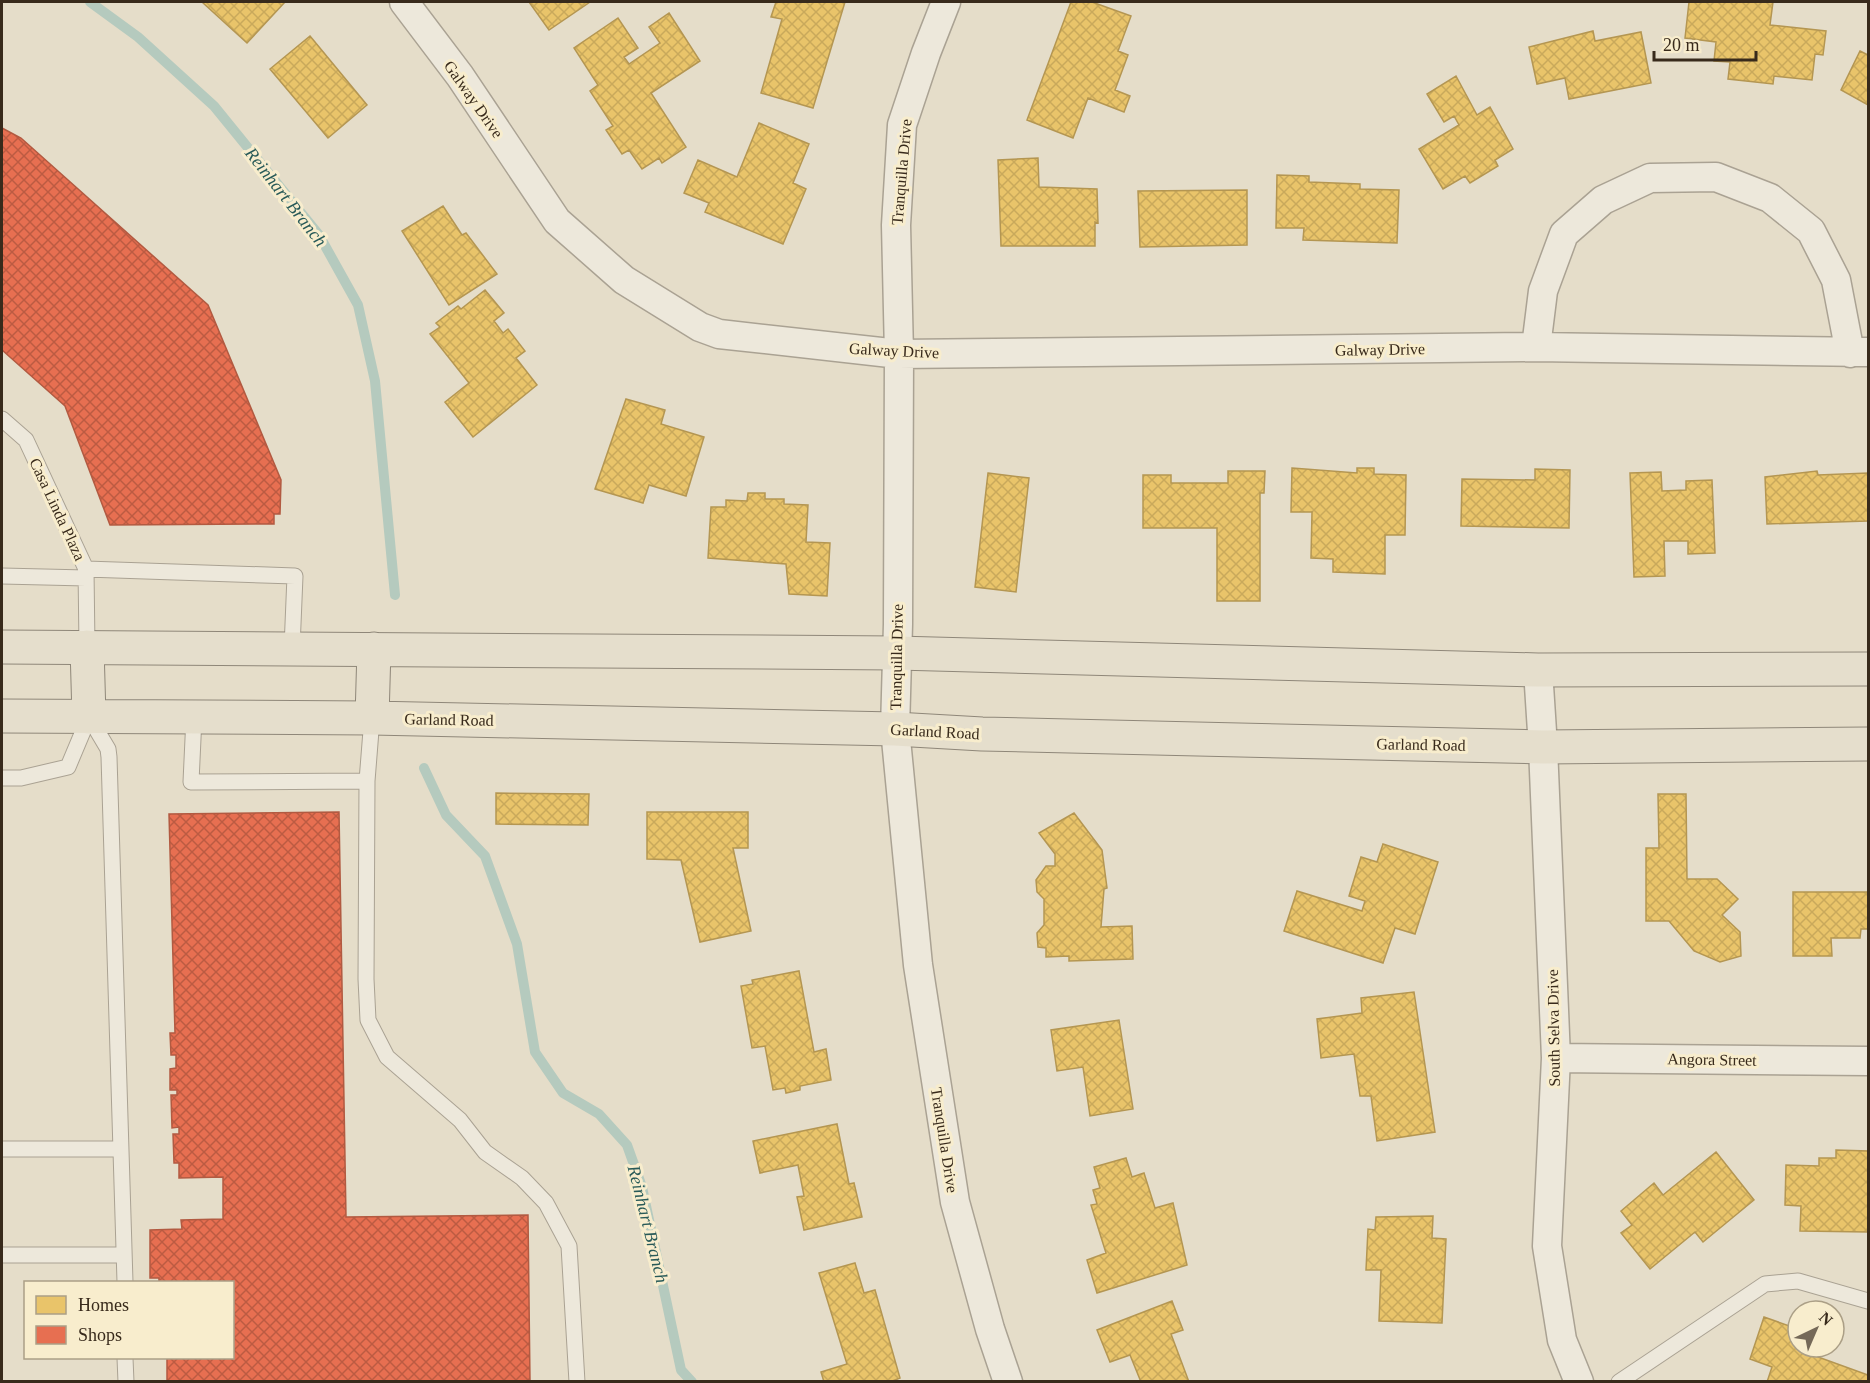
<svg xmlns="http://www.w3.org/2000/svg" width="1870" height="1383" font-family="Georgia,serif">
<defs>
<pattern id="homes-cross-hatch" width="8" height="8" patternUnits="userSpaceOnUse" patternTransform="scale(1.5)"><rect width="8" height="8" fill="#e9c46a"/><path d="M0 0l8 8M0 8l8-8" fill="none" stroke="#c9a95b"/></pattern>
<pattern id="shops-cross-hatch" width="8" height="8" patternUnits="userSpaceOnUse" patternTransform="scale(1.5)"><rect width="8" height="8" fill="#e76f51"/><path d="M0 0l8 8M0 8l8-8" fill="none" stroke="#bc5b42"/></pattern>
</defs>
<rect width="100%" height="100%" fill="#e5ddc9"/>
<!-- homes -->
<path fill="url(#homes-cross-hatch)" stroke="#b49652" stroke-width="1.5" d="M202 2H285L247 43Z
M529 2H590L549 30Z
M774 2H845L813 108 761 93 782 19 771 17 776 2Z
M1071 2H1092L1131 16 1118 51 1128 55 1115 90 1130 96 1124 112 1088 98 1073 138 1027 120Z
M1689 2H1773L1770 25 1826 31 1823 55 1815 54 1812 80 1774 76 1773 84 1728 79 1730 62 1714 61 1716 42 1685 38Z
M669 13 700 61 651 93 686 147 662 163 659 158 642 169 629 150 622 154 606 130 613 126 590 91 598 85 574 48 618 18 638 48 624 57 629 64 660 43 649 27Z
M1593 31 1595 41 1641 32 1651 83 1569 99 1565 78 1537 84 1529 47Z
M310 36 367 105 328 138 270 69Z
M1860 51 1868 55V105L1841 90Z
M1456 76 1477 115 1490 107 1513 149 1495 160 1498 166 1470 183 1465 176 1443 189 1419 149 1459 125 1454 116 1444 122 1427 94Z
M759 123 809 144 793 183 806 189 783 244 705 212 709 203 684 193 698 160 737 177Z
M1038 158 1039 187 1097 189 1098 223 1095 222V246H1001L998 160Z
M1277 175 1309 176V182L1360 184V189L1399 190 1397 243 1303 240 1304 228H1276Z
M1247 190V245L1140 247 1138 191Z
M443 206 462 235 466 233 497 274 449 305 402 231Z
M485 290 504 313 494 321 503 333 508 329 525 351 516 358 537 385 473 437 445 402 469 383 430 334 440 327 436 323 458 306 461 309Z
M626 399 665 410 661 424 704 437 686 496 649 485 643 503 595 489Z
M1292 468 1357 473V468H1374V474L1406 475 1405 535H1385V574L1333 572V559L1311 558 1312 512H1291Z
M1535 469 1570 470 1569 528 1461 526 1462 479 1535 480Z
M1228 471H1265L1264 493H1260V601H1217V528H1143V475H1171V483H1228Z
M1817 471 1818 475 1868 473V521L1767 524 1765 477Z
M1661 472 1662 491 1686 490V481L1712 480 1715 553 1688 554V541H1664L1665 576 1634 577 1630 473Z
M988 473 1029 478 1016 592 975 587Z
M748 493H765V499H784V504L808 505 806 542 830 543 827 596 789 594 786 564 708 558 711 507H726V500L747 501Z
M496 793 589 794 588 825 496 824Z
M1658 794H1686L1687 879H1717L1738 899 1722 915 1740 932 1741 956 1720 962 1694 951 1669 921H1646V848H1659Z
M647 812H748V848H733L751 931 700 942 681 860 647 859Z
M1074 813 1102 850 1107 888 1104 889 1101 927 1132 926 1133 959 1069 961V956L1046 957V948L1038 947 1037 933 1044 925V899L1037 892 1036 880 1046 866H1055V854L1039 833Z
M1383 844 1438 862 1415 934 1395 928 1383 963 1284 931 1297 891 1362 911 1365 901 1349 896 1361 857 1377 862Z
M1793 892H1868V929H1861L1860 938H1831L1832 956H1793Z
M799 971 814 1052 826 1049 831 1080 800 1086V1090L786 1093 785 1088 773 1090 765 1046 752 1048 741 986 753 984 752 980Z
M1414 992 1435 1132 1377 1141 1371 1096H1360L1354 1054 1321 1058 1317 1019 1362 1013 1361 998Z
M1119 1020 1133 1109 1090 1116 1083 1067 1057 1071 1051 1030Z
M837 1124 849 1184 854 1183 862 1217 804 1230 797 1197 804 1196 798 1165 760 1173 753 1141Z
M1836 1150 1868 1151V1232L1800 1231 1801 1206 1785 1205 1786 1165 1819 1166V1158H1836Z
M1716 1152 1754 1200 1703 1242 1695 1232 1650 1269 1621 1233 1632 1225 1621 1211 1654 1183 1663 1195Z
M1126 1158 1132 1177 1144 1173 1155 1208 1173 1203 1187 1265 1097 1293 1087 1260 1106 1253 1091 1205 1097 1204 1093 1190 1100 1188 1094 1167Z
M1433 1216 1432 1238 1446 1239 1442 1323 1379 1321 1381 1270H1366L1368 1229 1375 1230 1376 1217Z
M855 1263 864 1293 875 1290 900 1378 890 1382H824L821 1372 847 1364 819 1273Z
M1172 1301 1183 1330 1171 1334 1189 1382H1141L1130 1355 1110 1362 1097 1330Z
M1764 1317 1798 1329V1347H1809L1807 1353 1868 1375V1382H1767L1772 1367 1750 1359Z"/>
<!-- shops -->
<path fill="url(#shops-cross-hatch)" stroke="#b25a41" stroke-width="1.5" d="M2 128 21 138 208 305 281 480 280 514H274V524L110 525 65 406 2 350Z
M339 812 346 1217 528 1215 530 1382H167V1358H232V1282H159V1278H150V1230L182 1229 181 1220 223 1219V1177L179 1178V1163H174L173 1134H179V1127L172 1128 171 1095H177V1090H170V1069L176 1068V1055H171L170 1033H175L169 814Z"/>
<g fill="none" stroke-linecap="round" stroke-linejoin="round">
<!-- stream -->
<path stroke="#b5cabe" stroke-width="10" d="M90 2 138 37 214 106 319 235 358 305 375 381 395 595
M424 768 446 815 485 856 517 944 535 1052 563 1093 599 1114 627 1145 642 1187 681 1370 692 1382"/>
<!-- service casing -->
<g stroke="#aaa293" stroke-width="17">
<path id="service" d="M2 419 26 440 86 569 87 647
M86 569 295 576 292 648
M2 576 86 578
M89 717 108 749 109 757 125 1282
M194 717 191 782 367 781
M372 718 367 781 366 979 368 1020 387 1057 460 1120 485 1152 522 1178 546 1203 569 1246 577 1382
M2 778H21L68 767 89 717
M2 1149H121
M2 1255H124
M125 1358 126 1382
M1619 1382 1765 1284 1798 1281 1868 1301"/>
</g>
<!-- minor casing -->
<g stroke="#aaa293" stroke-width="31">
<path id="minor" d="M404 2 460 76 557 221 624 280 700 327 719 334 899 354 1536 347 1868 352
M946 2 926 53 902 125 896 225 899 354 898 624 895 729 918 965 955 1202 990 1329 1008 1382
M1536 347 1543 291 1564 234 1603 200 1650 178 1716 177 1770 198 1811 231 1836 280 1850 353
M1538 670 1543 747 1556 1058 1547 1246 1562 1340 1579 1382
M1556 1058 1868 1061"/>
</g>
<!-- primary casing -->
<g stroke="#8f8779" stroke-width="35">
<path id="primary" d="M2 647 897 653 1538 670 1868 669
M87 647 89 717
M2 716 372 718 895 729 982 734 1543 747 1868 744
M372 718 374 649"/>
</g>
<!-- service -->
<use href="#service" stroke="#ede8db" stroke-width="15"/>
<!-- minor -->
<use href="#minor" stroke="#ede8db" stroke-width="28"/>
<!-- primary -->
<use href="#primary" stroke="#e5decc" stroke-width="33"/>
</g>
<g text-anchor="middle" stroke-width="6" stroke-linejoin="round" paint-order="stroke">
<!-- street labels -->
<g font-size="16" fill="#382a1b" stroke="#f8edcd">
<text transform="translate(474 99) rotate(55)" y="6">Galway Drive</text>
<text transform="translate(901 172) rotate(-85)" y="6">Tranquilla Drive</text>
<text transform="translate(1380 349) rotate(-1)" y="6">Galway Drive</text>
<text transform="translate(894 350) rotate(3)" y="6">Galway Drive</text>
<text transform="translate(58 509) rotate(65)" y="6">Casa Linda Plaza</text>
<text transform="translate(896 657) rotate(-89)" y="6">Tranquilla Drive</text>
<text transform="translate(449 719) rotate(1)" y="6">Garland Road</text>
<text transform="translate(935 731) rotate(3)" y="6">Garland Road</text>
<text transform="translate(1421 744) rotate(1)" y="6">Garland Road</text>
<text transform="translate(1553 1028) rotate(-91)" y="6">South Selva Drive</text>
<text transform="translate(1712 1059) rotate(1)" y="6">Angora Street</text>
<text transform="translate(945 1140) rotate(81)" y="6">Tranquilla Drive</text>
</g>
<!-- water labels -->
<g font-size="18" font-style="italic" fill="#285a58" stroke="#f8edcd">
<text transform="translate(286 197) rotate(52)" y="6">Reinhart Branch</text>
<text transform="translate(648 1224) rotate(76)" y="6">Reinhart Branch</text>
</g>
</g>
<!-- border -->
<rect width="1870" height="1383" fill="none" stroke="#382a1b" stroke-width="6"/>
<!-- legend -->
<rect x="24" y="1281" width="210" height="78" fill="#f8edcd" stroke="#ab9f86" stroke-width="1.5"/>
<rect x="36" y="1296" width="30" height="18" fill="#e9c46a" stroke="#ab9f86" stroke-width="1.5"/>
<text x="78" y="1311" font-size="18" fill="#382a1b">Homes</text>
<rect x="36" y="1326" width="30" height="18" fill="#e76f51" stroke="#ab9f86" stroke-width="1.5"/>
<text x="78" y="1341" font-size="18" fill="#382a1b">Shops</text>
<!-- north arrow -->
<g transform="translate(1816 1329) rotate(44)"><circle r="28" fill="#f8edcd" stroke="#ab9f86" stroke-width="1.5"/>
<path d="M0-4.5L10 22L0 15L-10 22Z" fill="#756958"/>
<text y="-9" font-size="16" font-weight="bold" text-anchor="middle" fill="#382a1b">N</text>
</g>
<!-- scale -->
<path d="M1654 51v9h102v-9" fill="none" stroke="#382a1b" stroke-width="3"/>
<text x="1663" y="51" font-size="18" fill="#382a1b" stroke="#f8edcd" stroke-width="4.5" paint-order="stroke">20 m</text>
</svg>
